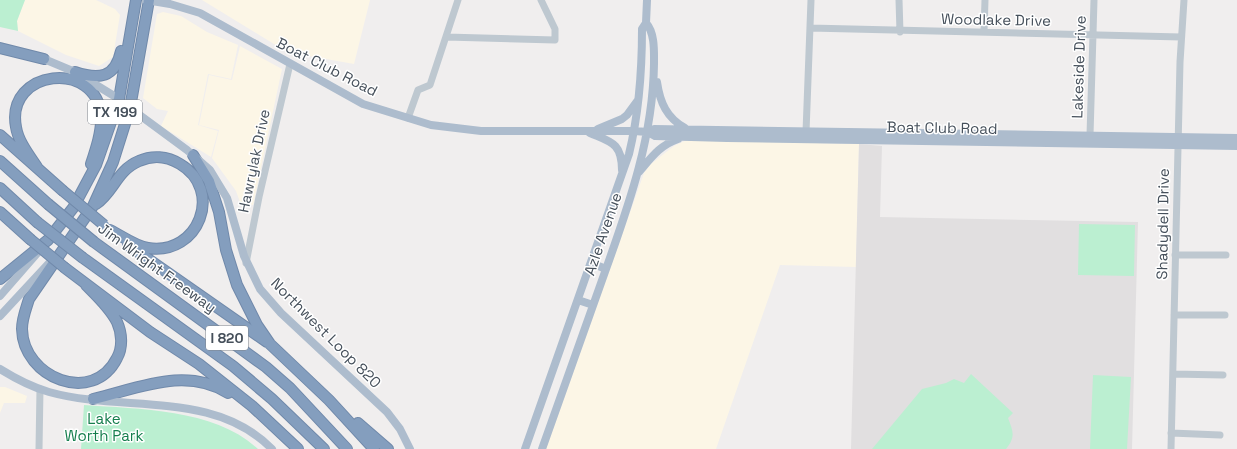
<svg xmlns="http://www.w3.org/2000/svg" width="1237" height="449" font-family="'Space Grotesk',sans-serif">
<rect width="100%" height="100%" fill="#f0eeee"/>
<!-- commercial -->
<path fill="#fcf6e6" d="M25 0H96L115 9 120 15 113 57 99 66 66 55 18 31 17 21Z
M202 0H370L354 64 287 52Z
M163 12 181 16 207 32 238 45 231 79 208 74 198 125 218 131 211 157 161 126 168 111 157 109 143 98 157 14Z
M240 46 282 69 253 205 240 202 236 191 212 158 219 130 199 125 209 75 232 80Z
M687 140 859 144 856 267 780 265 716 449H546L644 173 651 164 674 146Z
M0 387H5L27 396 25 403H4L0 413Z"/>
<!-- education -->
<path fill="#e1dfe0" d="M859 144 882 146 880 217 1138 222 1132 449H851Z"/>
<!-- green -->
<path fill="#bbefd1" d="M0 0H25L17 21 18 31 0 27Z
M1079 224 1135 225 1134 276 1078 275Z
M971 374 1013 413 1008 418C1013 431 1016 437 1006 449H872L922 389 946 383 954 379 964 383Z
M1093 375 1131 377 1127 449H1090Z
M84 405C139 409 216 409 258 449H81Z"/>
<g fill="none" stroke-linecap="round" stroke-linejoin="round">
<!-- highway casing -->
<g stroke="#7089aa" stroke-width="12">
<path id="highway" d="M0 48 44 59
M75 72C99 80 115 78 121 51
M0 135 62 190
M193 155 209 181 219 212 226 250 237 285 257 325 270 344 329 400 374 449
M0 161 48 204
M37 167C29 155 18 141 16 127 5 69 97 59 101 116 102 131 96 149 91 164
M0 188 37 222
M96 204C113 193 117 170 139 161 152 155 167 156 180 164 224 190 199 256 148 248 135 246 122 236 110 230
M0 212 30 239
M94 242 266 367 290 388 347 449
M128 245 267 342
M83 258 233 366 272 399 324 449
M65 268 150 332 199 364 252 406 298 449
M0 279 48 240 73 208 96 165 119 99 136 0
M86 285C97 296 110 308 117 322 122 333 123 347 117 358 93 406 23 378 22 329 22 318 26 309 29 299L93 206 113 162 130 108 149 0
M93 399C137 389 185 366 228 393
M358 423 388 449"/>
</g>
<!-- minor -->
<path stroke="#bec8d0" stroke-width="7" d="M899 0 900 32
M810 28 1181 37
M984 32 985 0
M446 37 555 40V29L541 0
M408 118 418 90 430 85 458 0
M806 132 811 0
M1090 135 1094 0
M1175 255H1226
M246 263 259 197 290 64
M1174 315H1225
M1173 374 1223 375
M1171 433 1220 435
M39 449 40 389
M1171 449 1180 62 1184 0"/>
<!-- major -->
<path stroke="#adbccd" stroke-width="8" d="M146 0 170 4 200 13 363 104 431 125 481 131H634L648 132 655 136 727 138 1237 146
M44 59 75 72 119 99
M657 82C660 103 667 118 685 128
M130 108 187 150 210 170 227 198 244 256 260 289 281 313 387 412 400 429 410 449
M598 129 622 119 627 115 638 100
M648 132 654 129 1237 138
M590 133C611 142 622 143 622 170
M639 172C651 158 660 145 678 139
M591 263 606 269
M0 296 40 250
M578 300 593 305
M0 316 51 261
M0 369C16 379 31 387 49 392 124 413 213 389 272 449
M525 449 629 154C639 113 642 72 642 29L646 23 647 0
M542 449C563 389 585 329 606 269 630 202 653 136 654 64 654 51 655 33 646 23"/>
<!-- highway -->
<use href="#highway" stroke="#849ebe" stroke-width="10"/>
<!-- highway-bridge casing -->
<g stroke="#7089aa" stroke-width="12" stroke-linecap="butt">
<path id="highway-bridge" d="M62 190 104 225
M48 204 94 242
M37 222 83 258
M30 239 65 268"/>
</g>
<!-- highway-bridge -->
<use href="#highway-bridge" stroke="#849ebe" stroke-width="10"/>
</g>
<g text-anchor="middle" stroke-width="3" stroke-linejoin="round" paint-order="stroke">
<!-- shield labels -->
<g fill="#fff" stroke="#7e848c" stroke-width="1">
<rect x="88" y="100" width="54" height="24" rx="3"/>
<rect x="206" y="326" width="42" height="24" rx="3"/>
</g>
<g font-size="14" font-weight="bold" fill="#46505b">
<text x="115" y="117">TX 199</text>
<text x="227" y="343">I 820</text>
</g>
<!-- street labels -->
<g font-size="15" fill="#46505b" stroke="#fff">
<text transform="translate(996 20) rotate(1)" y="5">Woodlake Drive</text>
<text transform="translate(327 67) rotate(27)" y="5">Boat Club Road</text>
<text transform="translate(1079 67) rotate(-88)" y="5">Lakeside Drive</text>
<text transform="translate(942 128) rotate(1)" y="5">Boat Club Road</text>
<text transform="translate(254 161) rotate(-78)" y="5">Hawrylak Drive</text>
<text transform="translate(1163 224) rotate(-89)" y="5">Shadydell Drive</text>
<text transform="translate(603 234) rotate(-71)" y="5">Azle Avenue</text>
<text transform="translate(157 268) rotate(36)" y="5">Jim Wright Freeway</text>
<text transform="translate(326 333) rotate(45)" y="5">Northwest Loop 820</text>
</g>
<!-- park labels -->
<g font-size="15" fill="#157e4d" stroke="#fff">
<text x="104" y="424">Lake<tspan x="104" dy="17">Worth Park</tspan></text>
</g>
</g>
</svg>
